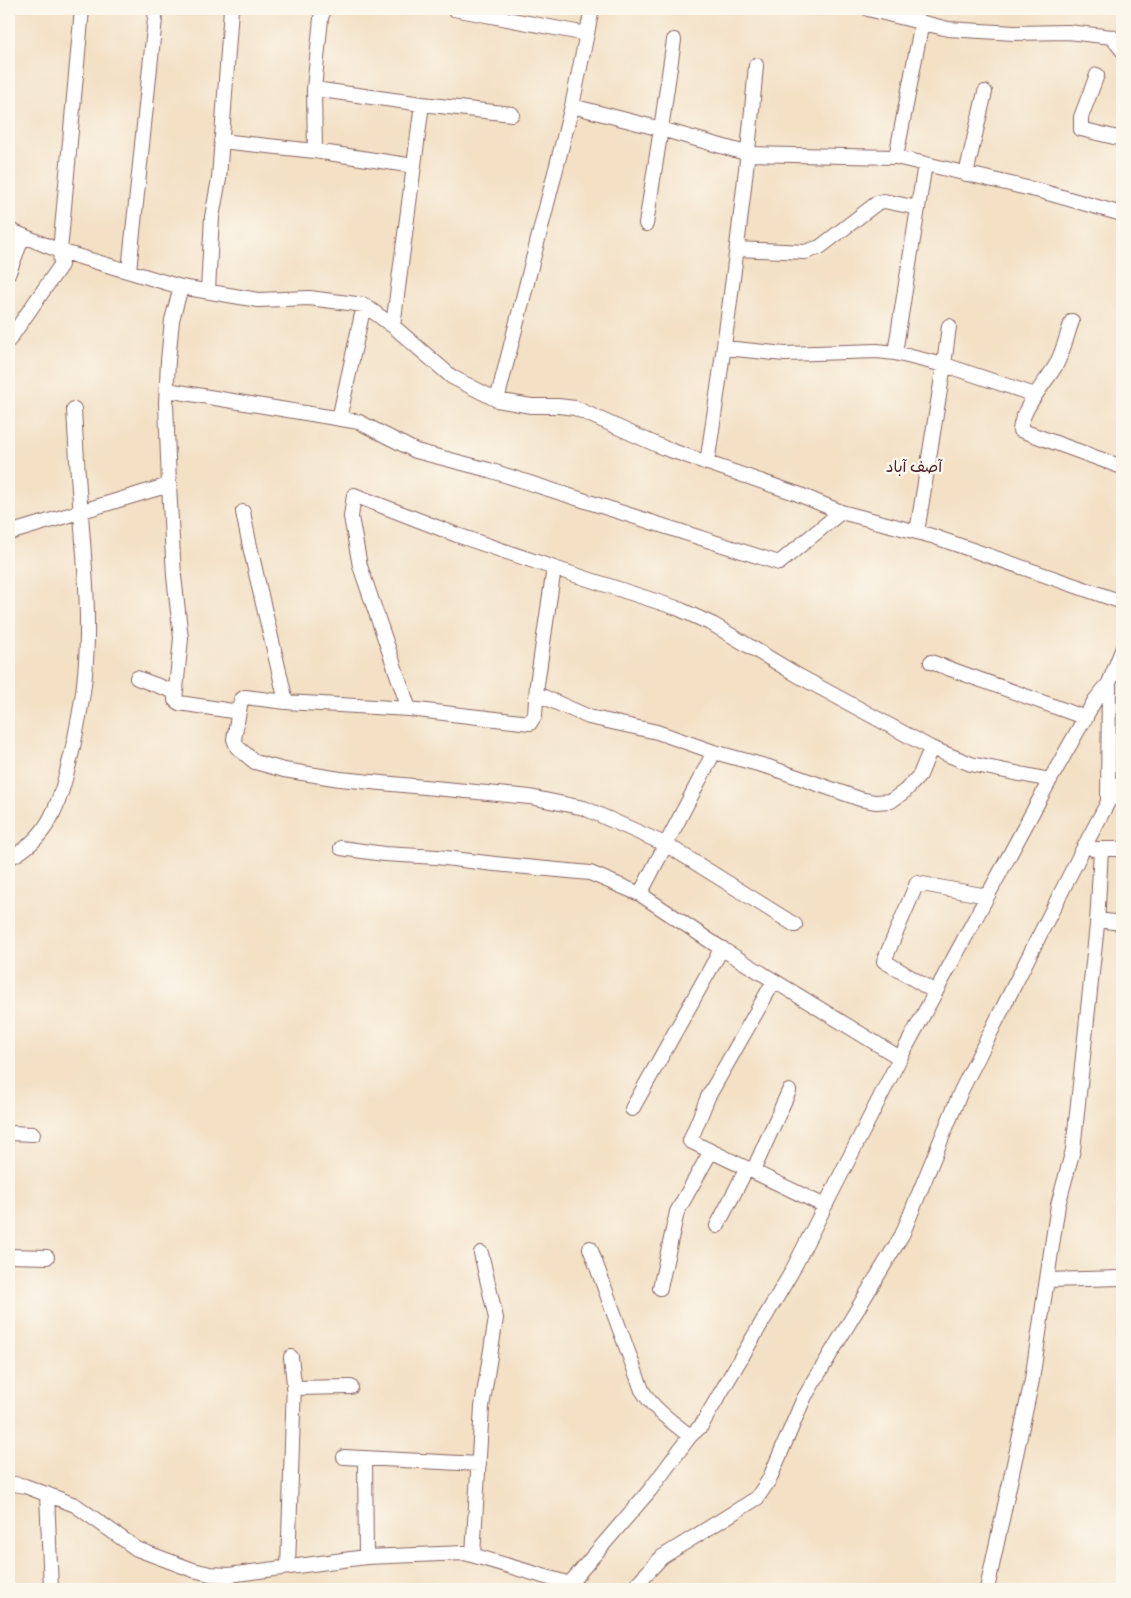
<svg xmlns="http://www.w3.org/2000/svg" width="1131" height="1598" font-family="Pangolin,'Playpen Sans Arabic',sans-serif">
<rect width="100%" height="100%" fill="#fbf7ec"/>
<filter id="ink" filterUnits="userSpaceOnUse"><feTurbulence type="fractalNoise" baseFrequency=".02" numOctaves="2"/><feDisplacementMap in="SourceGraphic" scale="10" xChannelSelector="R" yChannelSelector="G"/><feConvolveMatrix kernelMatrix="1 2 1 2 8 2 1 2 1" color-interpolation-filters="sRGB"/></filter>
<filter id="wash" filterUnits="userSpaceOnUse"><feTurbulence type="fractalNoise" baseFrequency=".0096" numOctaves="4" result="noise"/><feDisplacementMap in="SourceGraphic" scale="20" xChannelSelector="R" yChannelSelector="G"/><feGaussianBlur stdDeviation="1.12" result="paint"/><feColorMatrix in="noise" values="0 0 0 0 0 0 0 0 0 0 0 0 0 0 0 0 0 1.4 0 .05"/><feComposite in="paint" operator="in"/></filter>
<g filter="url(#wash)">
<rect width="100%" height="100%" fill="#f3e0c5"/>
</g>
<g filter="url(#ink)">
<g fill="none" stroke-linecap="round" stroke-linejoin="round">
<!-- street casing -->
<g stroke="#856361" stroke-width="16">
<path id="street" d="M454 9 587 34
M592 9 572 106 661 129 646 224
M868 9 948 29 1014 33 1068 32 1112 37 1122 50
M674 40 661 129 749 154 896 157 1044 192 1122 214
M1097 75 1081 117V129L1122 139
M314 89 422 104
M221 141 315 151 414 166
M315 151 314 89 321 18 324 9
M896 157 922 22
M966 174 985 92
M9 230 60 251 181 287 258 300 309 298 364 305 393 326 452 377 497 400 531 406H558L575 408 664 448 798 494 841 512 932 536 1122 602
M737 249 805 252 820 247 877 203 884 201 918 208
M129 271 156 9
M9 272 23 236
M181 287 172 320 168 361 166 403 169 485 174 576 181 638 175 700 179 703 239 712
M208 290 212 217 219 179 231 9
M1072 321C1067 335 1063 352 1056 365 1045 384 1022 407 1020 430L1122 467
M393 326 422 104 512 114
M9 340 61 265 60 251 82 9
M725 348 785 354 877 351 895 353 948 366 1035 395
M895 353 925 164
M167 390 359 422 416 451 489 470 779 563 841 512
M497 400 572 106
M339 419 364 305
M707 463C727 331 745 199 756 65
M243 512C255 576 272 638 286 702L409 709 360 566 351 517 354 495 457 535 560 570 677 608 714 625 799 676 931 748 971 764 1050 780
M917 532 944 365 949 326
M9 533 169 485
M931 662 1086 718
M137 678 175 692
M537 694 589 717 657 732 714 752 769 767 860 799 875 802 891 801 905 791 920 775 931 748
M286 702 245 697 241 700 234 739 237 747 255 762 284 770 340 779 530 797 584 808 667 845 795 925
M409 709 530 723 535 715 537 684 554 568
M1108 802 1109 683 1122 650
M341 848 384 854 437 857 495 864 590 873 640 894 719 947 900 1058
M1093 849H1122
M9 858C52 837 60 799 71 756 77 729 83 701 85 674 90 621 85 568 81 515 78 480 76 445 74 409
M640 894 714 752
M1097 920 1122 923
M774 981 708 1097 690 1141 825 1206
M935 992 884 961 917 883 987 896
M632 1109 722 948
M9 1133 33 1134
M753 1171 789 1091
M717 1226 747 1168
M590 1248 642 1390C654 1410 672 1422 690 1436
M9 1256 47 1257
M1047 1280 1122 1278
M660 1288 677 1212 711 1151
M293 1388 351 1387
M344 1457 479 1464
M365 1458 366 1557
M9 1483 25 1486 75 1505 137 1549 193 1570 210 1574 229 1575 366 1557 465 1553 570 1584 579 1589
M47 1494 51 1589
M473 1555 482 1407 496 1318 481 1253
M288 1567 294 1383 291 1357
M565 1589 650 1490 690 1436 701 1426 724 1387 791 1273 900 1058 1050 780 1095 700 1109 683
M632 1589 662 1557 757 1498 769 1480 804 1398 902 1235 961 1091 1083 849 1108 802 1122 782
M987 1589 1032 1380 1058 1205 1073 1150 1097 925 1101 849"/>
</g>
<!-- street -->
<use href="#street" stroke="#fff" stroke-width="14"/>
</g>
</g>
<g text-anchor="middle" stroke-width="5" stroke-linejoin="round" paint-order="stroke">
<!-- quarter labels -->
<g font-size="16" fill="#4a1f2b" stroke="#fbf7ec">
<text x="914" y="472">آصف آباد</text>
</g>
</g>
<!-- margin -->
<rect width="1131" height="1598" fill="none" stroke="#fbf7ec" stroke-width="30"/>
</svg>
